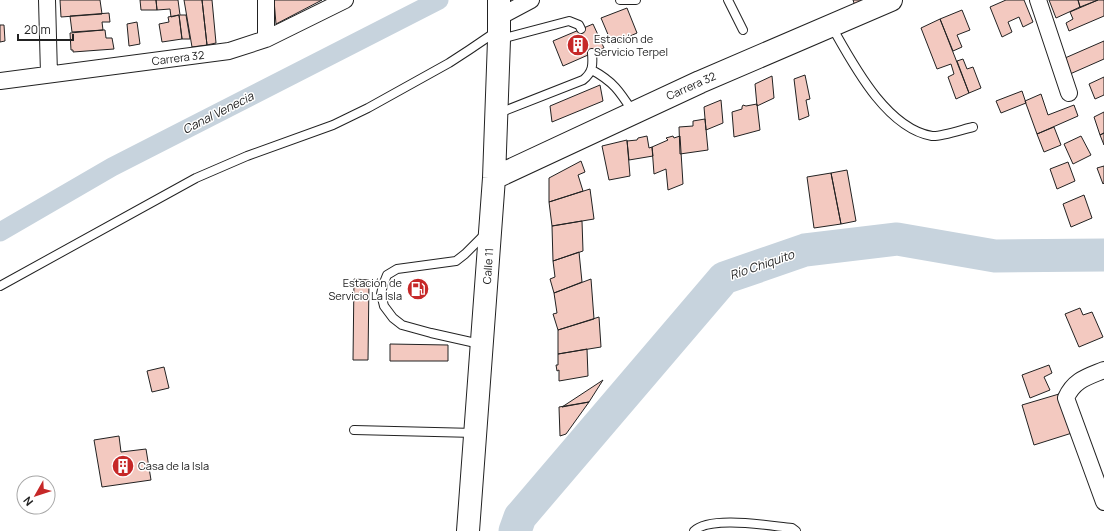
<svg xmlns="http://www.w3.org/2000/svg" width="1104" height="531" font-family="Manrope,sans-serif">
<rect width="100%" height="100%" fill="#fff"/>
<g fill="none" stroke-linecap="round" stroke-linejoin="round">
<!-- canal -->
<path stroke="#c7d3dd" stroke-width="19" d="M0 232 112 167 439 0"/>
<!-- river -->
<path stroke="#c7d3dd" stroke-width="33" d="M515 531 520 517 724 278 805 250 897 239 995 256 1104 255"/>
</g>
<!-- building -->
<path fill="#f3c9c0" stroke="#222" d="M60 0H100L102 14 61 17Z
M140 0H156L157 10H141Z
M156 0H178L180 15H186L190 39H182L179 15 171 17 170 9 157 10Z
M184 0H202L207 45 192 47Z
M202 0H212L216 43 207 45Z
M274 0H322L276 24Z
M853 0H869L855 6Z
M1006 0H1024L1033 22 1023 27 1019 17 1008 22 1012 32 1002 37 990 7Z
M1049 0H1078L1080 7 1056 18Z
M1078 0H1098L1080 7Z
M1098 0H1104V16L1069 31 1066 23 1073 19 1070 12Z
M627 8 637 33 612 44 601 18Z
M962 10 970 30 957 35 962 47 953 51 940 19Z
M109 13 110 22H102L103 30 72 32 70 16Z
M179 15 182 39 162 42 159 24 169 22 168 17Z
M940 19 969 93 956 99 948 77 954 74 951 64 937 69 921 28Z
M137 22 140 44 129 46 127 24Z
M593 24 604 48 563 66 553 41Z
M0 25H4L5 41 0 42Z
M103 30H105L106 38H112L114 49 73 52V50H71L70 33Z
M1104 41V59L1070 74 1065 58Z
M963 59 967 69 973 67 981 88 969 93 957 61Z
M805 75 810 99 806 100 809 116 799 120 794 79Z
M772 76 774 98 757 106 755 84Z
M1104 77V95L1095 99 1089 84Z
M600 85 603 101 552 122 550 106Z
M1022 91 1026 103 1001 113 996 101Z
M1041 94 1048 115 1074 105 1078 116 1037 134 1025 101Z
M721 100 723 123 706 130 704 107Z
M757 104 760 130 734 137 732 112 742 109V107L743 105 746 106Z
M1104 112V133L1100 135 1094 117Z
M705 119 708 150 680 154 679 127 693 126V121Z
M1054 127 1061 145 1044 152 1037 134Z
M1104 133V145L1100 135Z
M647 136 649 148 652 147 653 156 629 160 627 141 637 140 638 138Z
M673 136 674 138 680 136 683 184 668 190 666 169 654 174 652 147 668 140 666 138Z
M1081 136 1091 155 1073 164 1064 144Z
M627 140 630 176 609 180 602 146Z
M581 161 585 172 578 175 583 191 549 202V178Z
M1068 162 1075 181 1057 189 1050 169Z
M1104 166V183L1103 184 1097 168Z
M847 170 856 221 841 224 831 173Z
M831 173 841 224 814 228 807 177Z
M590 189 594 219 552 226 549 202Z
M1084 195 1092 218 1071 227 1063 204Z
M582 221 583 251 553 261 552 226Z
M579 252 582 282 554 293 550 279 555 277 553 261Z
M354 279 369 280 368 360H353Z
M591 279 594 319 558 330 553 314 557 313 554 293Z
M1080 308 1083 315 1092 312 1103 337 1079 347 1065 314Z
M599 317 601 347 558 354V330Z
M390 344 448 345V361H390Z
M587 349 588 376 559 381V370L557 371 556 365H558V354Z
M1049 365 1052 373 1044 377 1050 390 1030 398 1022 375Z
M164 367 169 388 152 392 147 371Z
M603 380 589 402 562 407 597 384Z
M1059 394 1072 433 1034 445 1022 405Z
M589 402 566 434 560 436 559 407Z
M119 436 121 452 146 449 151 480 102 487 94 440Z"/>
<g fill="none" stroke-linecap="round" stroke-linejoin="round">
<!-- service casing -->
<g stroke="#222" stroke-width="10">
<path id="service" d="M620 0H636
M728 0 743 30
M832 27C853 64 886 128 932 136 940 137 964 129 973 127
M501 39 569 21 579 25 581 29
M592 70C614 82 620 92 633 112
M499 113 583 80C593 72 593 65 592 53
M0 286 196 178 247 156 333 125 368 108 449 63 469 50 497 31
M480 344 431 333 402 325 393 318 384 306 381 294 383 285 387 275 397 269 456 261 465 254 487 232
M354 430 475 433
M694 531C710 515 770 526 792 528L796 531"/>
</g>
<!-- minor casing -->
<g stroke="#222" stroke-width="18">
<path id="minor" d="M47 0 49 74
M1038 0 1069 93
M499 17 531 0
M266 39V0
M0 81 229 51 266 39 345 0
M1104 370C1087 377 1074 380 1066 398L1104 502"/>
</g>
<!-- primary casing -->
<g stroke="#222" stroke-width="24">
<path id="primary" d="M494 178 700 82 891 0
M468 531 494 178 499 40V0"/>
</g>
<!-- service -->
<use href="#service" stroke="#fff" stroke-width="8"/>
<!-- minor -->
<use href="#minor" stroke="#fff" stroke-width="16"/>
<!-- primary -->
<use href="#primary" stroke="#fff" stroke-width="22"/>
</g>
<!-- icons -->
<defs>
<g id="building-disc" transform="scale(1.15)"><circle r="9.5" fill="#c62828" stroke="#fff"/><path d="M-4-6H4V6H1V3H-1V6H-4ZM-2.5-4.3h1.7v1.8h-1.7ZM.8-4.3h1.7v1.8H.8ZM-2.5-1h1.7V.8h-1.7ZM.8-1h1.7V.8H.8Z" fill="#fff"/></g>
<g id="fuel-disc" transform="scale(1.15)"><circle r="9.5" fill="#c62828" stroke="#fff"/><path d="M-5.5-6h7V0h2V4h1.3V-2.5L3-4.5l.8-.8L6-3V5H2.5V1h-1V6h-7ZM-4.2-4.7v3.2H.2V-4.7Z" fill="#fff"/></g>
</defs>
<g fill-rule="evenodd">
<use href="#building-disc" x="578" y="45"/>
<use href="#fuel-disc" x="418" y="289"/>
<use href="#building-disc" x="123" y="466"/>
</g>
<g text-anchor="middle" stroke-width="3" stroke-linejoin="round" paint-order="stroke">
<!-- poi labels -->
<g font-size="11" fill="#222" stroke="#fff" text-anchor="start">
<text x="594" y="43">Estación de<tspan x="594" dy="13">Servicio Terpel</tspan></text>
<text x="402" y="287" text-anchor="end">Estación de<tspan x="402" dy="13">Servicio La Isla</tspan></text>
<text x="138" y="470">Casa de la Isla</text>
</g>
<!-- street labels -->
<g font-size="11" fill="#222" stroke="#fff">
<text transform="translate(178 58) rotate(-7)" y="4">Carrera 32</text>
<text transform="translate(691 86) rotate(-24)" y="4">Carrera 32</text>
<text transform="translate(488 266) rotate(-86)" y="4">Calle 11</text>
</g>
<!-- water labels -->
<g font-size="12" font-style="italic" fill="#222" stroke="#fff">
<text transform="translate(218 113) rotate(-27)" y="4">Canal Venecia</text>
<text transform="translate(762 265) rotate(-19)" y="4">Río Chiquito</text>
</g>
</g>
<!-- north arrow -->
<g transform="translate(36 495) rotate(231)"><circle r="19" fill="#ffffff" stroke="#a7a7a7"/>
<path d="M0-3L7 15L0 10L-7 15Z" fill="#c62828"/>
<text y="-6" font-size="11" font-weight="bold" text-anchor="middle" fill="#222222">N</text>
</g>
<!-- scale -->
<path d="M18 34v6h55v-6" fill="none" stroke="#222222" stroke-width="2"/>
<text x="24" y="34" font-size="12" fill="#222222" stroke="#ffffff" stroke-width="3" paint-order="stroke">20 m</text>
</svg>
